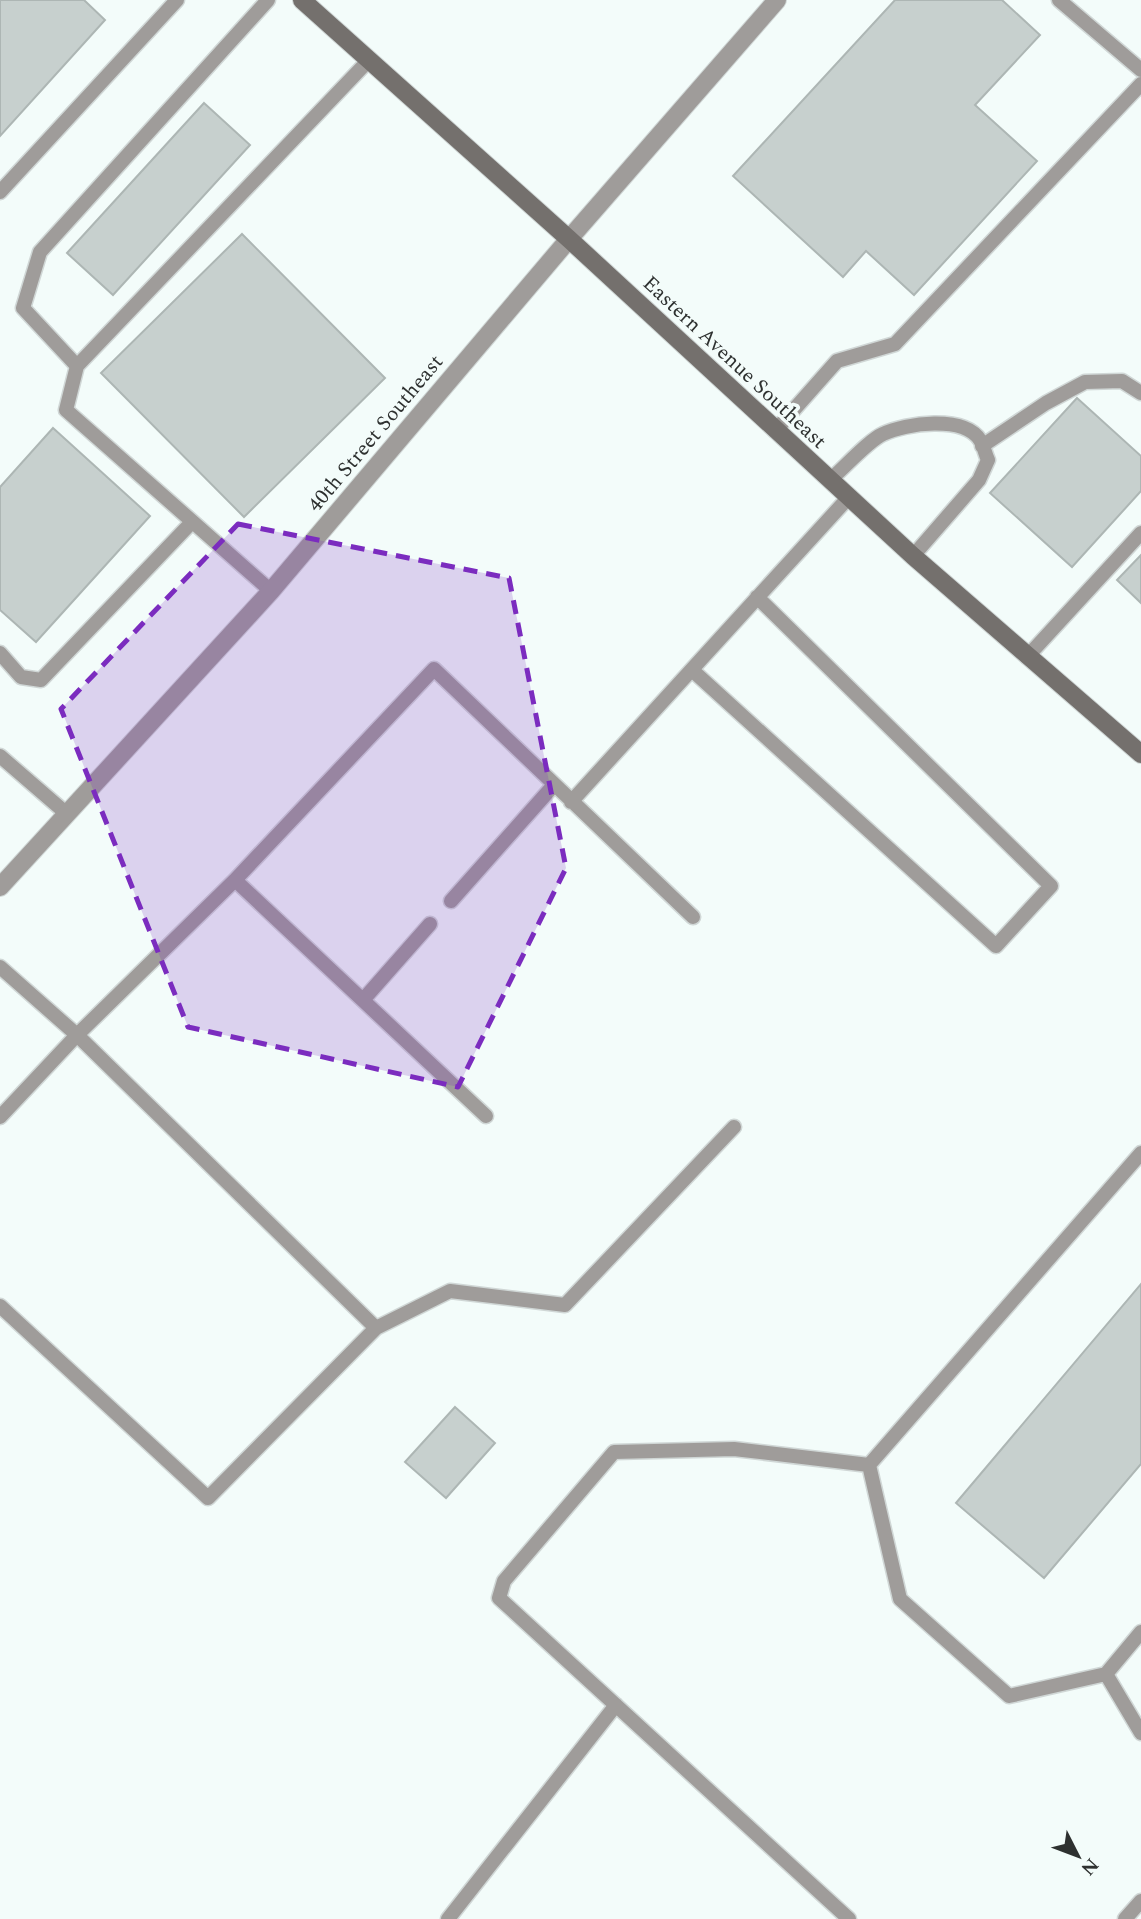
<svg xmlns="http://www.w3.org/2000/svg" width="1141" height="1919" font-family="Spectral,serif">
<rect width="100%" height="100%" fill="#f3fcfa"/>
<!-- building -->
<path fill="#c7d0ce" stroke="#adb6b4" stroke-width="2" d="M0 0H84L105 20 0 136Z
M895 0H1002L1040 35 975 105 1037 161 914 295 866 251 843 277 733 176Z
M204 103 250 145 113 295 67 253Z
M242 234 385 378 244 517 101 373Z
M1077 398 1141 456V491L1072 567 990 493Z
M53 428 150 516 36 642 0 610V487Z
M1141 555V603L1117 580Z
M1141 1284V1464L1044 1578 956 1503Z
M455 1407 495 1443 446 1498 405 1462Z"/>
<g fill="none" stroke-linecap="round" stroke-linejoin="round">
<!-- service casing -->
<g stroke="#d0d7d6" stroke-width="17">
<path id="service" d="M1059 0 1141 70
M0 192 177 0
M77 366 23 308 40 252 268 0
M775 431 837 361 895 344 1141 84
M982 446 1046 403 1085 382 1122 381 1141 393
M830 480C843 469 869 440 883 434 906 423 964 415 980 440 984 446 985 454 988 460L979 480 913 556
M271 591 66 410 77 366 369 60
M0 653 21 677 41 680 192 522
M1027 657 1141 533
M692 670 996 946 1051 886 757 597
M0 756 67 814
M571 802 849 497
M235 880 486 1116
M451 901 554 785
M0 967 77 1035 235 880 434 669 693 917
M363 1000 430 924
M0 1117 77 1035 376 1328 450 1291 565 1305 734 1127
M1141 1153 869 1465 900 1599 1009 1696 1106 1674 1141 1632
M0 1306 208 1498 376 1328
M1106 1674 1141 1733
M448 1919 616 1705
M849 1919 499 1598 504 1581 614 1452 734 1449 869 1465
M1125 1919 1141 1901"/>
</g>
<!-- tertiary casing -->
<g stroke="#d0d7d6" stroke-width="20">
<path id="tertiary" d="M0 887 271 591 569 239 777 0"/>
</g>
<!-- secondary casing -->
<g stroke="#d0d7d6" stroke-width="20">
<path id="secondary" d="M302 0 569 239 913 556 1141 754"/>
</g>
<!-- service -->
<use href="#service" stroke="#9f9c9a" stroke-width="14"/>
<!-- tertiary -->
<use href="#tertiary" stroke="#9f9c9a" stroke-width="18"/>
<!-- secondary -->
<use href="#secondary" stroke="#74706d" stroke-width="18"/>
</g>
<!-- marked area -->
<path fill="#7b2cbf" fill-opacity="0.2" stroke="#7b2cbf" stroke-width="5" stroke-dasharray="14 9" stroke-linejoin="round" d="M238 524 509 578 566 868 458 1087 188 1027 61 709Z"/>
<g text-anchor="middle" stroke-width="7" stroke-linejoin="round" paint-order="stroke">
<!-- street labels -->
<g font-size="21" fill="#2e3130" stroke="#f3fcfa">
<text transform="translate(735 362) rotate(43)" y="7">Eastern Avenue Southeast</text>
<text transform="translate(375 433) rotate(-50)" y="7">40th Street Southeast</text>
</g>
</g>
<!-- north arrow -->
<g transform="translate(1078 1856) rotate(132)" stroke="#f3fcfa" stroke-width="5" paint-order="stroke">
<path d="M0-5L12 26L0 18L-12 26Z" fill="#2e3130"/>
<text y="-10" font-size="19" font-weight="bold" text-anchor="middle" fill="#2e3130">N</text>
</g>
</svg>
